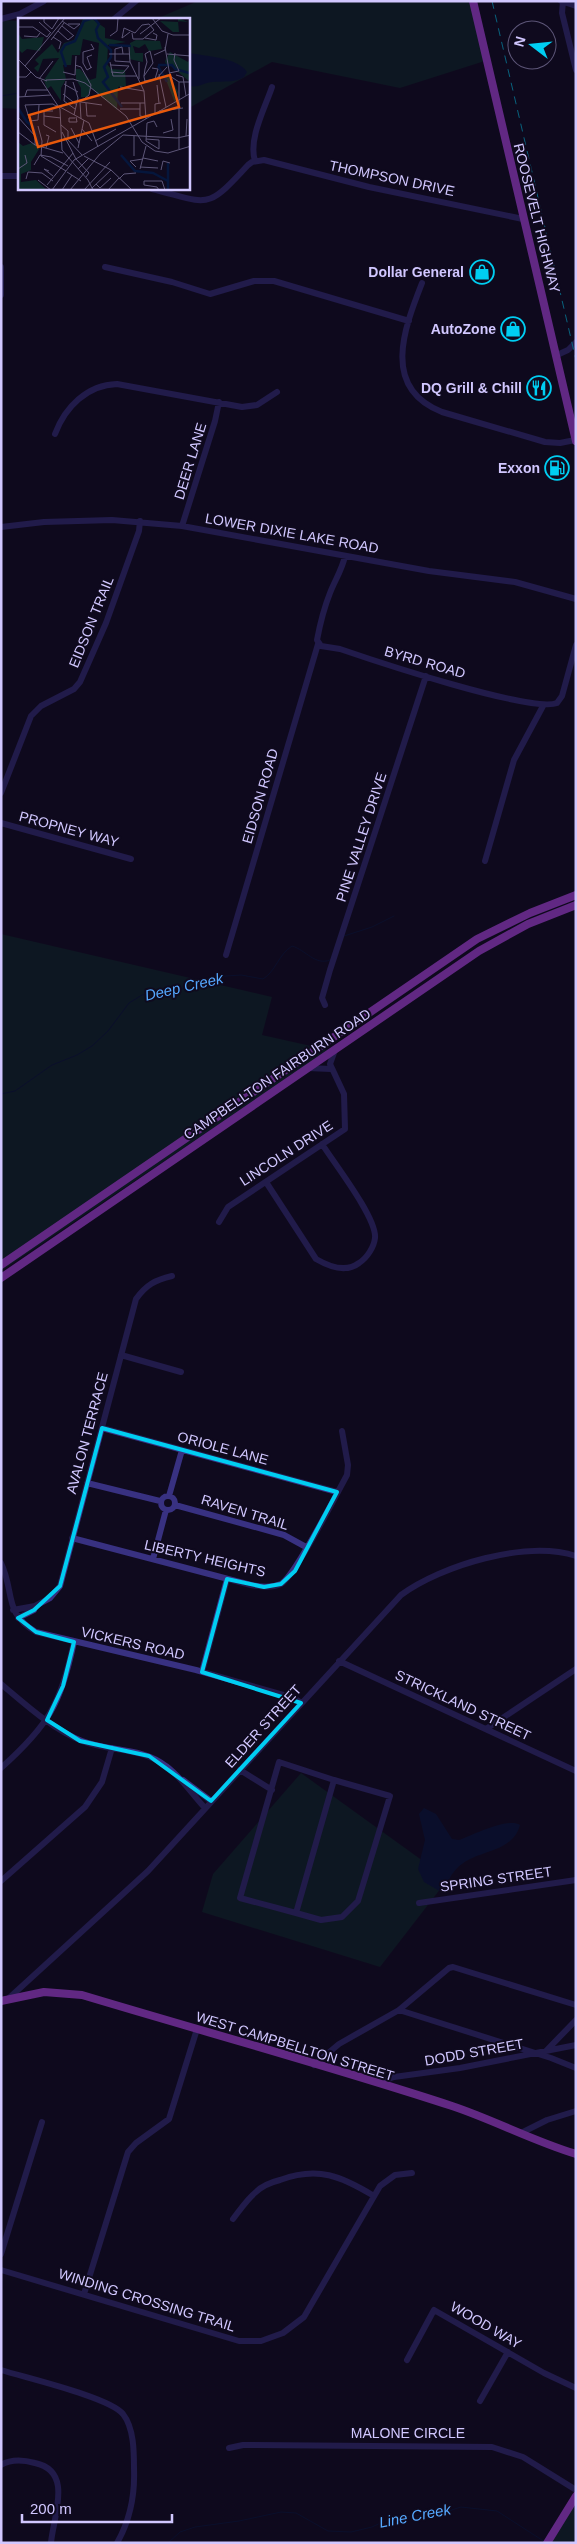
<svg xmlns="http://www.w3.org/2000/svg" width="577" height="2544" font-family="Helvetica,sans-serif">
<rect width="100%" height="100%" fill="#0f0a1e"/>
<!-- green -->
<path fill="#0d2828" d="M198 1H474L488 60 400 88 272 62 189 108V19H156Z
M1 20 19 21V109L1 108Z
M1 934 272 997 262 1035 329 1050 1 1271Z
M301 1773 448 1879 380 1967 202 1912 213 1874Z
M576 2495V2543H544Z"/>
<!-- water -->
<path fill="#05163c" d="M189 53C204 56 238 57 247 72L244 77C234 83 224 81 212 82 203 83 199 88 189 86Z
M424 1808 436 1814 452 1839 459 1840C473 1835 508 1817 520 1825 511 1857 472 1847 453 1873 449 1877 448 1886 447 1891L443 1893 424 1882 418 1869 425 1840 419 1814Z"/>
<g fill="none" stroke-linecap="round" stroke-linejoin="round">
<!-- stream -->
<path stroke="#05163c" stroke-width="1" d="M1 96 19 93
M344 936 372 927 394 916
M1 1094 15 1091 52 1065 77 1055 92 1046 108 1031 129 1003 142 995 187 988 226 976 241 975 263 979C276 971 278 955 292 946 306 950 315 966 330 960
M168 2543 180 2532 195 2527 239 2521 281 2512 296 2513 328 2531 351 2532 372 2527 391 2518 439 2514 461 2507 497 2511 545 2542"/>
<!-- minor -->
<path stroke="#383181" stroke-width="6" d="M561 1 576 6
M563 1 562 13 576 70
M1 19 20 14 44 1
M114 19 136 1
M255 161C248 139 265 108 272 87
M1 176H19
M152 189C209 203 205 212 248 165L252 162 264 160 369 187 523 219
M1 267V295
M105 267 172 282 210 294 254 281H274L409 321
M422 283C404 329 381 388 442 412L545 442 560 443 575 440
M557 355 568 350 576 342
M55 434C65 407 87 385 117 384L242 407 257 405 277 392
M182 526 215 421 219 402
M1 527 44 522 112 520 182 526 429 571 515 582 576 599
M345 556C342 570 335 580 330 593 324 608 320 624 317 640L321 646 340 649C375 661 531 713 557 703L562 696 576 645
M1 793 31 716 41 706 74 689 80 682 106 623 139 531 140 521
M1 823 131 859
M485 861 514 760 543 706
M226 955 318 644
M325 1005 322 998 330 970 426 676
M308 1068 331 1069
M266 1182 316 1259C328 1266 346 1273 359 1263 367 1258 374 1247 375 1238 377 1218 334 1163 322 1144
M219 1222 228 1207 345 1129 344 1094 330 1064 335 1050
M121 1355 181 1372
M102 1428 337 1492
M87 1483 160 1501
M161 1503a7 7 0 1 1 14 0a7 7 0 1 1-14 0Z
M169 1496 182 1450
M175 1505 284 1535 306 1547
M72 1538 251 1585C261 1587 272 1588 281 1584 295 1576 336 1495 347 1475L348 1465 342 1431
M153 1559 166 1510
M1 1563C15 1592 3 1613 36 1632L196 1670 294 1698 301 1703
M13 1610 35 1606
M18 1618 34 1610 35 1606 50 1598 60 1586 136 1299C146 1285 155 1280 172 1276
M339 1661 576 1771
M202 1672 227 1579
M1 1684C25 1704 53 1730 82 1741 110 1752 142 1747 166 1766 181 1777 192 1794 205 1808
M486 1729 576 1669
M279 1762 334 1780 296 1913 240 1898Z
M1 1768C49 1725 60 1705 74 1642
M240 1770 272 1790
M183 1780 211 1801
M1 1881 85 1807 102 1782 112 1748
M419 1903 576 1880
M296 1913 321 1920 342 1917 358 1901 390 1796 334 1780
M8 1999 148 1871 401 1595C442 1565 526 1540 576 1556
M399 2010 551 2058 576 2068
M545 2052 576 2020
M314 2065 339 2044 399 2010 449 1968 453 1967 576 2005
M377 2083 394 2077 460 2068 576 2045
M521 2133 547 2120 576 2111
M233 2219C240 2210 247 2199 256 2192 262 2186 272 2182 280 2180 318 2166 341 2176 374 2196
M1 2254 42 2122
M1 2270 239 2341H261L283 2333 304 2317 380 2186 395 2175 412 2173
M84 2294 128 2152 136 2143 169 2119 197 2029
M407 2360 434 2310 544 2373 576 2388
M1 2370C26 2378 109 2397 123 2414 134 2428 134 2452 134 2469 135 2495 130 2520 117 2543
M480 2401 508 2352
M229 2448 243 2445 492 2447 523 2457 576 2490
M1 2465C11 2459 24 2460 35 2463 74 2471 53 2517 51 2543"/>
<!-- major -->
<path stroke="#c64eff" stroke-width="8" d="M473 1 576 441
M1 1265 477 939 530 913 576 895
M1 1278 479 951 528 924 576 905
M1 2001 44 1992 82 1995C205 2032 330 2066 452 2106 494 2120 533 2141 576 2154
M547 2543 576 2496"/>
<!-- rail -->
<path stroke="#00cef2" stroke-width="1" stroke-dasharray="8 6" stroke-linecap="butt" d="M492 1 576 360"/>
</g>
<!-- marked area -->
<path d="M0 0H577V2544H0ZM102 1428 337 1492 295 1571 281 1584 264 1587 227 1579 202 1672 301 1703 211 1801 149 1756 80 1741 47 1720 63 1686 74 1642 36 1632 18 1618 34 1610 60 1586Z" fill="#0f0a1e" fill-opacity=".55" fill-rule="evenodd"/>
<path fill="none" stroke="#00cef2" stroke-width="4" stroke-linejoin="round" d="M102 1428 337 1492 295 1571 281 1584 264 1587 227 1579 202 1672 301 1703 211 1801 149 1756 80 1741 47 1720 63 1686 74 1642 36 1632 18 1618 34 1610 60 1586Z"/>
<!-- icons -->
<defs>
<g id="shop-ring" transform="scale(1.25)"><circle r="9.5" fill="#0f0a1e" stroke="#00cef2" stroke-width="1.5"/><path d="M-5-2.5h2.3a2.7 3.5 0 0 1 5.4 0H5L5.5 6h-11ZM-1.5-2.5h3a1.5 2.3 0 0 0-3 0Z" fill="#00cef2"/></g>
<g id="restaurant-ring" transform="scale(1.25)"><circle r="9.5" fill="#0f0a1e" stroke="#00cef2" stroke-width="1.5"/><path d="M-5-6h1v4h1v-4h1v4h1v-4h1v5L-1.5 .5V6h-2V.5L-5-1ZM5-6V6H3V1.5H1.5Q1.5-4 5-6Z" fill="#00cef2"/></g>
<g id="fuel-ring" transform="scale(1.25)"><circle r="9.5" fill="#0f0a1e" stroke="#00cef2" stroke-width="1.5"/><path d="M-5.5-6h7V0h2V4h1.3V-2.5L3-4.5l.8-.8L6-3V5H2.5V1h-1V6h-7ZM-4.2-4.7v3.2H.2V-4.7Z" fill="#00cef2"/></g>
</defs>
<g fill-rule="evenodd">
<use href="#shop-ring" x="482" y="272"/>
<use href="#shop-ring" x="513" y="329"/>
<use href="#restaurant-ring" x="539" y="388"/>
<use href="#fuel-ring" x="557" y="468"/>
</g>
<g text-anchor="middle" stroke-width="4" stroke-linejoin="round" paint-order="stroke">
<!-- street labels -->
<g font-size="14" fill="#d1c7ff" stroke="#0f0a1e">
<text transform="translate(392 178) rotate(12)" y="5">THOMPSON DRIVE</text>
<text transform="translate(537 218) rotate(76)" y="5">ROOSEVELT HIGHWAY</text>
<text transform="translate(190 461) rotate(-73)" y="5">DEER LANE</text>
<text transform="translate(292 533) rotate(10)" y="5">LOWER DIXIE LAKE ROAD</text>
<text transform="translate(91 622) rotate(-68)" y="5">EIDSON TRAIL</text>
<text transform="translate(425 662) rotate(16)" y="5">BYRD ROAD</text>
<text transform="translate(260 796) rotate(-74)" y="5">EIDSON ROAD</text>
<text transform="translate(69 829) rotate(15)" y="5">PROPNEY WAY</text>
<text transform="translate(361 837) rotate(-72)" y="5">PINE VALLEY DRIVE</text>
<text transform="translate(277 1074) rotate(-34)" y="5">CAMPBELLTON FAIRBURN ROAD</text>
<text transform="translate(286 1153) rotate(-33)" y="5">LINCOLN DRIVE</text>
<text transform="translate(87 1433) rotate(-75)" y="5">AVALON TERRACE</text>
<text transform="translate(223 1448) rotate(15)" y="5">ORIOLE LANE</text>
<text transform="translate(245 1512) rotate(17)" y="5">RAVEN TRAIL</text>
<text transform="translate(205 1558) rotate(13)" y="5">LIBERTY HEIGHTS</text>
<text transform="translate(133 1643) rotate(13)" y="5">VICKERS ROAD</text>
<text transform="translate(463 1705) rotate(25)" y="5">STRICKLAND STREET</text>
<text transform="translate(263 1726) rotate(-48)" y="5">ELDER STREET</text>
<text transform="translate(496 1879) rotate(-8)" y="5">SPRING STREET</text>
<text transform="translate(295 2046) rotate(17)" y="5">WEST CAMPBELLTON STREET</text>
<text transform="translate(474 2052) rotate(-10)" y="5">DODD STREET</text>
<text transform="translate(147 2300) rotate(17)" y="5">WINDING CROSSING TRAIL</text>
<text transform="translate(486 2325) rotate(30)" y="5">WOOD WAY</text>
<text x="408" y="2438">MALONE CIRCLE</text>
</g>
<!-- poi labels -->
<g font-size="14" font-weight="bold" fill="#d1c7ff" stroke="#0f0a1e" text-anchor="end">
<text x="464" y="277">Dollar General</text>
<text x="496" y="334">AutoZone</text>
<text x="522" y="393">DQ Grill &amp; Chill</text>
<text x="540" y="473">Exxon</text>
</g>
<!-- water labels -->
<g font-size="15" font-style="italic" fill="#55a8ff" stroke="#0f0a1e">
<text transform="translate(184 987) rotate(-13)" y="5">Deep Creek</text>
<text transform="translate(415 2516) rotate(-11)" y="5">Line Creek</text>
</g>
</g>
<!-- overview -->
<g transform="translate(18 18)">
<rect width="172" height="172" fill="#0f0a1e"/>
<path d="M160 0 170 4 160 3 161 14H155L142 3 160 4ZM65 1H74L87 10V20L108 24 90 27 89 46 93 51 107 52 108 68 100 69 99 92 73 70 69 79H63V70L58 61V51H62L72 62 78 60 81 25 65 21 62 37H54L53 47H45L48 61 43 70V83L33 68 29 71 26 62 41 40 25 41 20 54 16 50 21 46 17 42 34 26 40 35 46 25 56 22ZM0 15 4 21 26 19 22 33 9 31 4 35 0 31ZM118 22 142 23 144 31 131 33 127 26 121 30 115 28 117 35H125V44L111 41 112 25ZM152 34 170 44 172 41V64L153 48 149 49 147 43ZM151 56 160 74 157 85 146 57ZM0 124 5 128 14 125 23 128 13 144V152L3 156V164L18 162 29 172H0Z" fill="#0d2828"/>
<path fill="none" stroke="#05163c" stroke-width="2.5" d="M76 0 81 6 78 12 80 20 93 32V39L86 49 90 59 85 64 104 89M91 27 113 28M140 47H154L157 51 171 55M140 48 149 64M48 49 43 34 47 27 57 23 66 3 75 0M0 90 9 104 15 108 21 126M103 137 117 153 135 155 150 163M150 145V172"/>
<path fill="none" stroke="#5d5678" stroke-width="1" d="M26 0V4L34 11 41 0M134 0 144 13 155 17H173M44 3 56 11 62 6H50M21 4 33 15M44 8 56 18M0 9H15L29 19 32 15M40 13 50 22 55 18M112 14 104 20 106 10 117 15 124 7 131 6 136 12 125 21H115L114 15M122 16 143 0M6 18 19 19 22 15M92 18 99 13 100 0M35 19 43 24 41 31M127 20 138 22 139 17 135 15M33 22 46 5M73 26 76 31 65 34V45L69 52 74 49M111 29 112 44 126 73 128 101M147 29 152 58 161 64H173M91 36H111M105 36 104 29 97 31V43L112 44M149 36 173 38M136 37 147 32 150 16M0 41 18 59 29 63M92 44 95 58H119M121 44V61M57 47 63 49 73 67 71 77 62 84 63 101M93 47 111 48M7 48 47 0M73 50 69 39 74 37M134 50 140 51 137 61M45 54 57 57 58 38M93 54 105 55 111 48M151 55 161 53 156 42 157 35M141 56 148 89M158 57 165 59 168 78M126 58 135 45 132 33 127 36 129 44 127 51 126 58V59L127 63M0 59H8L13 54M21 61 35 43M23 62 42 91 44 132 70 162 75 172M28 62 55 61 67 65 108 98 124 124 137 133 150 135 173 128M48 63 46 83 57 91M126 63 138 61 149 49M55 64 60 80 56 97M46 66 60 74M139 67 141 85M102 69 126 73M45 76 59 87M7 78 9 72H30M0 79 33 77M63 84 84 87M68 85 69 98H78M103 85H122M127 85H122V98L128 99M21 87 20 102 12 103 7 87 35 86 38 88 40 87M42 89 71 105 80 129M102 91H122M35 93H26V107L38 114M141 93 165 90M137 96V86L143 85M26 98 43 100M0 99 17 118V127M57 100H51V104H59L58 99M43 107 50 113V121M20 108 24 123 23 138 48 153M139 109 136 103 129 105 128 123 141 131M53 110 61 125M64 111 74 123M0 114 17 127 45 135M44 114 58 141 71 155 68 159M145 115 155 112 153 101M28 117 31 118 28 130M168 118 169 101M48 120 64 137M128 121 141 122V131M77 123 98 111M60 130 66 102M161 131V64M66 138 93 152 114 172M116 138V118M125 140 140 143M16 147 22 137 33 139 50 148M118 149 112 143 125 141M122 149 140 150M0 151 9 145 7 137M60 151 71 140M122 151 128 128M143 152 145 143 152 145M31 153 26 151 35 158M49 154 63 163M8 161 10 154 24 155 35 163M101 161 106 156 118 155M20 162 33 172M78 166 82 170 93 160M29 167 55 135M74 170 93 152M34 172 56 142 173 75M44 172 54 157M52 172 82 136 105 117 159 120 173 117M66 172 92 144M90 172 101 160M141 172 139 169 126 167V163H144L147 172"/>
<path fill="#e8590c" fill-opacity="0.15" stroke="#e8590c" stroke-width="2.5" d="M152 57 161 89 20 129 11 97Z"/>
<rect width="172" height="172" fill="none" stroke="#d1c7ff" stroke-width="2.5"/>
</g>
<!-- border -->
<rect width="577" height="2544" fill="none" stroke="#d1c7ff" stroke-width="5"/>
<!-- north arrow -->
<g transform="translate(532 45) rotate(286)"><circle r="24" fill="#0f0a1e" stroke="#5d5678"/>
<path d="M0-4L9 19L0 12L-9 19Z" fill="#00cef2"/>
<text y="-8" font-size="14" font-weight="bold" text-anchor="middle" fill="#d1c7ff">N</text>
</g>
<!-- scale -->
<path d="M22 2514v8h150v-8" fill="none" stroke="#d1c7ff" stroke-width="2.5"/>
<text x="30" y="2514" font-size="15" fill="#d1c7ff" stroke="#0f0a1e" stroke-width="4" paint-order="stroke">200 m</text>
</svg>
